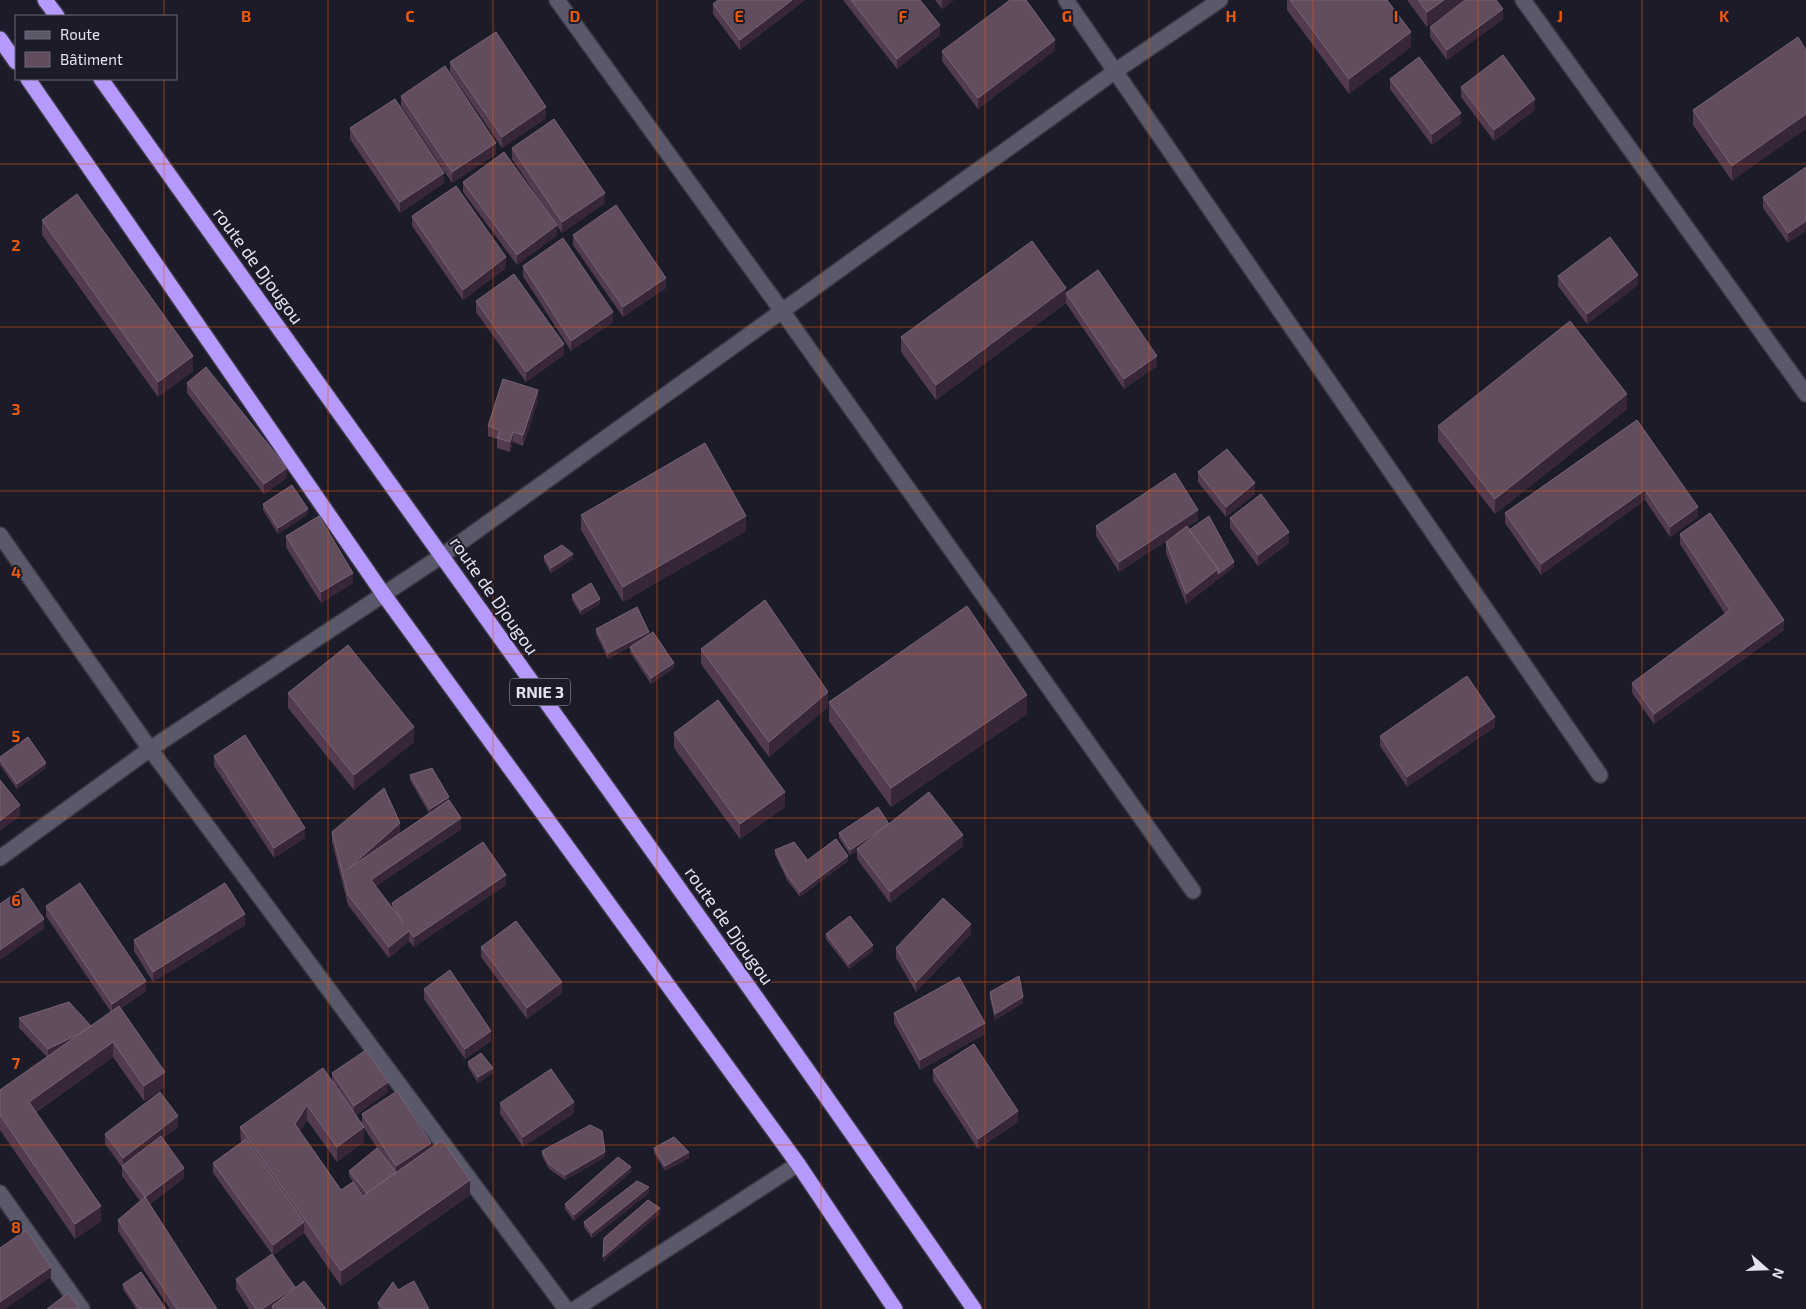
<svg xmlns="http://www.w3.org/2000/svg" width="1806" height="1309" font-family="'Exo 2',sans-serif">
<rect width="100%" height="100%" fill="#1c1b29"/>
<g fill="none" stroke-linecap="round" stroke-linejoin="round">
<!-- minor casing -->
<g stroke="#383641" stroke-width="18">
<path id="minor" d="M557 0 782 311 1193 891
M1066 0 1600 775
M1523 0 1806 394
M0 535 150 749 566 1309
M0 858 150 749 443 555 1117 70 1220 0
M0 1193 82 1309
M575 1309 798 1164"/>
</g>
<!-- highway casing -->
<g stroke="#383641" stroke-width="18">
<path id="highway" d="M45 0 57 16
M0 39 16 62
M28 79 384 595 798 1164 895 1309
M101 79C392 489 688 895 974 1309"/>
</g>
<!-- minor -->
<use href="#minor" stroke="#5a596a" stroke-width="15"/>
<!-- highway -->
<use href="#highway" stroke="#b599fd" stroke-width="15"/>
</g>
<!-- wall -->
<path fill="#523b4e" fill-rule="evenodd" d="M805 0 740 50 713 14V4Z
M843 0H920L940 35 897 69Z
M935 0H954L942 9Z
M1287 0H1387L1411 47 1349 94 1287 10Z
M1407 0H1464L1427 27Z
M1503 19 1447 60 1430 37V27Z
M1798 37 1732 181 1693 125V110Z
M1055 50 978 109 942 61V51Z
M450 62 546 118 502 148 450 72Z
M1390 79 1461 123 1432 145 1390 89Z
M1461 87 1535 110 1494 141 1461 97Z
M401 96 496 154 452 183 401 106Z
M350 128 444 183 400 213 350 139Z
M512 148 605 203 562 233 557 226V235L517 265 463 192V182L551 217 512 159Z
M1806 167 1788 243 1763 208V197Z
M412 216 506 268 463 300 412 226Z
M42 220 193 371 158 397 42 235Z
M573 235 666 288 623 317 573 245Z
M523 266 613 322 571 351 523 276Z
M1558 276 1638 285 1587 324 1558 286Z
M1066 293 1157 366 1124 389 1066 303Z
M476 301 564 355 526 382 476 312Z
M1066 303 936 400 901 352V337Z
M187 383 287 478 264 494 187 393Z
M538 401 523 446 513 442 510 452 497 448V439L488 436V426Z
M1627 409 1495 514 1438 441V426Z
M1637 420 1698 517 1670 537 1645 500 1541 575 1505 523V513Z
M1198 472 1255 494 1226 517 1198 482Z
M263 504 308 514 278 534 263 510Z
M581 515 746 531 623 602 581 530Z
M1230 518 1289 543 1258 566 1230 528Z
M1198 520 1187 527 1189 530 1234 567 1186 604 1166 553V542L1174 536 1119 572 1096 536V526Z
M1680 534 1784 630 1654 724 1632 693V683L1725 614 1680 544Z
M286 536 353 583 321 603 286 547Z
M544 556 573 559 551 573 544 561Z
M572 595 600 604 581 615 572 600Z
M596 629 649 635 674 668 651 684 630 652V647L608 659 596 634Z
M701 649 828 707 769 757 701 664Z
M288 693 414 742 354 790 288 708Z
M829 702 1027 714 891 807 829 721Z
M1495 727 1407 787 1380 746V736Z
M674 733 785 807 740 839 674 748Z
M214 756 305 838 274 858 214 766Z
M0 757 46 768 17 789 0 765Z
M410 775 449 800 461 829 376 886 392 907V903L506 885 414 947 409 941 389 958 348 905 332 842V832L400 833 429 813 410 780Z
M889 824 963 846 890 903 857 859V851L850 855 839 838V833Z
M775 850 807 860 848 861 800 897 787 880 775 855Z
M46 906 146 991 121 1008 165 1087 144 1101 113 1057 36 1112 101 1221 75 1239 0 1130V1090L47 1057 19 1028V1018L91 1026 111 1012 46 916Z
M245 925 153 982 134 951V940Z
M826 934 873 951 849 969 826 939Z
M971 934 916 992 896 958V948Z
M481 947 562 993 527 1019 481 957Z
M424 989 491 1041 465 1059 424 999Z
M990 992 1023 1003 995 1020 990 998Z
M894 1013 985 1034 920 1070 894 1023Z
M468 1062 493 1073 478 1083 468 1067Z
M933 1070 1018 1122 978 1149 933 1080Z
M332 1073 388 1092 356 1115 362 1124V1114L431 1148 470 1195 341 1286 304 1233 273 1255 295 1288 326 1309H249L236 1289V1279L272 1254 213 1173V1163L241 1143 240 1127 332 1081ZM307 1120 337 1162 364 1142V1128L377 1148 349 1171V1176L353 1182 341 1190 300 1131ZM354 1183 364 1195 363 1196Z
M500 1103 574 1113 523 1147 500 1114Z
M178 1127 162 1138 184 1178 150 1204 217 1309H170L118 1231V1220L140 1201 122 1176V1167L105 1144V1134Z
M654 1148 689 1158 665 1171 654 1153Z
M542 1151 605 1157 565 1180 549 1169 542 1156Z
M631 1172 574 1221 565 1209V1204Z
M649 1193 592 1238 584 1227V1222Z
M123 1284 166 1309H136L123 1289Z
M398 1290 429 1309H378V1303Z"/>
<!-- shaded-wall -->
<path fill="#362638" d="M792 0H805L740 50V40Z
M942 0H954L942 9Z
M1444 0H1464L1427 27V12Z
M1503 9V19L1447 60V50Z
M940 25V35L897 69V59Z
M1411 32V47L1349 94V79Z
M1055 40V50L978 109V98Z
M1535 99V110L1494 141V130Z
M546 107V118L502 148V137Z
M1461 113V123L1432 145V134Z
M1806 114V129L1732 181V166Z
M496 143V154L452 183V172Z
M444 173V183L400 213V202Z
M605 193V203L562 233V222Z
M1806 221V231L1788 243V233Z
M557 225V235L517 265V255Z
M506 257V268L463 300V290Z
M1638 275V285L1587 324V314Z
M666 278V288L623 317V307Z
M1066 288V303L936 400V385Z
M613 312V322L571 351V341Z
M564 344V355L526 382V372Z
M193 356V371L158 397V382Z
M1157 356V366L1124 389V379Z
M538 390V401L523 446V435Z
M1627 394V409L1495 514V499Z
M513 432V442L510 452V442Z
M287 468V478L264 494V484Z
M1255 483V494L1226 517V507Z
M1645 490V500L1541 575V564Z
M1698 507V517L1670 537V527Z
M308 509V514L278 534V528Z
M1198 510V520L1119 572V562Z
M746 516V531L623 602V587Z
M1289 532V543L1258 566V555Z
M573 554V559L551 573V568Z
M1234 562V567L1186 604V594L1218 569Z
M353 573V583L321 603V592Z
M600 599V604L581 615V610Z
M1784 620V630L1654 724V714Z
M649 632V637L608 659V653Z
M674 663V668L651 684V678Z
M828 692V707L769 757V742Z
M1027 695V714L891 807V788Z
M1495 717V727L1407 787V777Z
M414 727V742L354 790V775Z
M46 763V768L17 789V784Z
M785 792V807L740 839V824Z
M449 797V803L430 814V809Z
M20 805V816L0 831V821Z
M461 818V829L371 890V880Z
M400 823V833L348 869Z
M889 824 857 849V851L850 855V850Z
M305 828V838L274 858V848Z
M963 835V846L890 903V892Z
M848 856V861L800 897V892Z
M506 875V885L414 947V937Z
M245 914V925L153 982V972Z
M44 919V929L0 960V950Z
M971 924V934L916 992V982Z
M409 931V941L389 958V947Z
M873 945V951L849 969V964Z
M146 981V991L112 1014V1004Z
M562 982V993L527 1019V1008Z
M1023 997V1003L995 1020V1014Z
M985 1023V1034L920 1070V1060Z
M93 1028 48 1059V1049Z
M491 1031V1041L465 1059V1049Z
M113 1042V1057L29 1116V1102Z
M493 1068V1073L478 1083V1077Z
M165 1072V1087L144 1101V1086Z
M388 1082V1092L354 1116V1106Z
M574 1102V1113L523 1147V1137Z
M307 1105V1120L295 1139V1124Z
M1018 1111V1122L978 1149V1139Z
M178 1116V1127L123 1168V1158Z
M364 1127V1142L337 1162V1147Z
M431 1143V1153L396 1177V1166Z
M605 1152V1157L565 1180V1175Z
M689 1152V1158L665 1171V1166Z
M631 1167V1172L574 1221V1215Z
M184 1168V1178L145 1207V1197Z
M470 1180V1195L341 1286V1271Z
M649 1187V1193L592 1238V1233Z
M101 1206V1221L75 1239V1224Z
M660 1208V1214L603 1262V1257Z
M304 1222V1233L273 1256V1245Z
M51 1267V1277L5 1309H0V1302Z
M295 1287V1297L272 1306V1309H262Z"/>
<!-- building -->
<path fill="#624d5f" stroke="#766475" d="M718 0H792L740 40 713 4Z
M851 0H920L940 25 897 59Z
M1010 0H1026L1055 40 978 98 942 51Z
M1290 0H1387L1411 32 1349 79Z
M1418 0H1444L1427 12Z
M1465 0H1496L1503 9 1447 50 1430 27Z
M496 32 546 107 502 137 450 62Z
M1798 37 1806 50V114L1732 166 1693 110Z
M1503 55 1535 99 1494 130 1461 87Z
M1419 57 1461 113 1432 134 1390 79Z
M445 66 496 143 452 172 401 96Z
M395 99 444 173 400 202 350 128Z
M554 119 605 193 562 222 512 148Z
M504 152 557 225 517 255 463 182Z
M1806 167V221L1788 233 1763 197Z
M456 186 506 257 463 290 412 216Z
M77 194 193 356 158 382 42 220Z
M616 205 666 278 623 307 573 235Z
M1610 237 1638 275 1587 314 1558 276Z
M563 238 613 312 571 341 523 266Z
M1032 241 1066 288 936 385 901 337Z
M1098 270 1157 356 1124 379 1066 293Z
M514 274 564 344 526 372 476 301Z
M1570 321 1627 394 1495 499 1438 426Z
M206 367 287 468 264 484 187 383Z
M503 379 538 390 523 435 513 432 510 442 497 438 500 430 488 426Z
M1637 420 1698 507 1670 527 1645 490 1541 564 1505 513Z
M705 443 746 516 623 587 581 515Z
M1227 449 1255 483 1226 507 1198 472Z
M1175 473 1198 510 1119 562 1096 526Z
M292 485 308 509 278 528 263 504Z
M1261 494 1289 532 1258 555 1230 518Z
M1710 513 1784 620 1654 714 1632 683 1730 610 1680 534Z
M319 516 353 573 321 592 286 536Z
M1209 516 1234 562 1218 574V569L1189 530Z
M1187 526 1218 569 1186 594 1166 542Z
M562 545 573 554 551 568 544 556Z
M591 583 600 599 581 610 572 595Z
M765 600 828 692 769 742 701 649Z
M967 606 1027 695 891 788 829 702Z
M637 607 649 632 608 653 596 629Z
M653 632 674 663 651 678 630 647Z
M348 645 414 727 354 775 288 693Z
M1467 676 1495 717 1407 777 1380 736Z
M718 700 785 792 740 824 674 733Z
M245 735 305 828 274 848 214 756Z
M28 737 46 763 17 784 0 760V757Z
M432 768 449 797 430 809 410 775Z
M0 780 20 805 0 821Z
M384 788 400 823 348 869 449 800 461 818 371 880 403 922 392 903 483 842 506 875 414 937 409 931 389 947 348 895 332 832Z
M929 792 963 835 890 892 857 849Z
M878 807 889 824 850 850 839 833Z
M836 839 848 856 800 892 787 875 775 850 794 842 807 859 805 862Z
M80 883 146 981 112 1004 46 906Z
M225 883 245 914 153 972 134 940Z
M23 888 44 919 0 950V904Z
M943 898 971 924 916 982 896 948Z
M850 916 873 945 849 964 826 934Z
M516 921 562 982 527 1008 481 947Z
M450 970 491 1031 465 1049 424 989Z
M1019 976 1023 997 995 1014 990 992Z
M959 977 985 1023 920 1060 894 1013Z
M69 1002 91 1026 79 1034 48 1049 19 1018Z
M119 1006 165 1072 144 1086 113 1042 29 1102 101 1206 75 1224 0 1115V1090Z
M974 1044 1018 1111 978 1139 933 1070Z
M366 1050 388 1082 354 1106 332 1073Z
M481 1053 493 1068 478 1077 468 1062Z
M323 1068 364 1127 337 1147 307 1105 295 1124 341 1190 353 1182 363 1196 442 1140 470 1180 341 1271 240 1127Z
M551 1069 574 1102 523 1137 500 1103Z
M397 1091 431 1143 396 1166 362 1114Z
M160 1092 178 1116 123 1158 105 1134Z
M590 1125 602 1131 605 1152 565 1175 549 1164 542 1151Z
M161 1136 184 1168 145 1197 122 1166Z
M674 1137 689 1152 665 1166 654 1148Z
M246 1139 304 1222 273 1245 213 1163Z
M377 1148 396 1172 367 1193 349 1171Z
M618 1157 631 1167 574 1215 565 1204Z
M637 1181 649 1187 592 1233 584 1222Z
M145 1197 217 1309H177L118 1220Z
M648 1200 660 1208 603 1257 604 1238Z
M26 1230 51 1267 0 1302V1248Z
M272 1254 295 1287 262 1309H256L236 1279Z
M141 1272 166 1309H139L123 1284Z
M304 1281 326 1309H274L272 1306Z
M414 1281 429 1309H383L378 1303 393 1282 398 1290Z
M68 1293 80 1309H47Z"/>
<!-- grid -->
<path fill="none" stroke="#e8590c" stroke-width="1" stroke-opacity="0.55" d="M164 0V16M328 0V1309M493 0V1309M657 0V1309M821 0V1309M985 0V1309M1149 0V1309M1313 0V1309M1478 0V1309M1642 0V1309M164 79V1309M0 164H1806M0 327H1806M0 491H1806M0 654H1806M0 818H1806M0 982H1806M0 1145H1806"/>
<g text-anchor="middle" stroke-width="4" stroke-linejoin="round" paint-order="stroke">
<!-- shield labels -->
<rect fill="#1c1b29" stroke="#a8a7b2" stroke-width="1" x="510" y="678.5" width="60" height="27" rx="4"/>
<g font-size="16" font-weight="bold" fill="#e4e3ed">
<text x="540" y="698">RNIE 3</text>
</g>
<!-- street labels -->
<g font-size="18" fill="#e4e3ed" stroke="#1c1b29">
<text transform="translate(258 266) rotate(54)" y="6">route de Djougou</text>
<text transform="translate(494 596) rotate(55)" y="6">route de Djougou</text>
<text transform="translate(729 926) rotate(55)" y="6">route de Djougou</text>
</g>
</g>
<g font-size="16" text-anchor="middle" font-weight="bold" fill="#e8590c" stroke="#1c1b29" stroke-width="4" stroke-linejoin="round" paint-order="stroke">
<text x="246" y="22">B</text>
<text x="410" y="22">C</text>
<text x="575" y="22">D</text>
<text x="739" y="22">E</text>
<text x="903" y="22">F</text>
<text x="1067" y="22">G</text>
<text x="1231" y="22">H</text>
<text x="1396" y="22">I</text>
<text x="1560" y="22">J</text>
<text x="1724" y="22">K</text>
<text x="16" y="251">2</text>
<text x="16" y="415">3</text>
<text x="16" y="578">4</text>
<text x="16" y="742">5</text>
<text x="16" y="906">6</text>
<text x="16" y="1069">7</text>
<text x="16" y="1233">8</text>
</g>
<!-- legend -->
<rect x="15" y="15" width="162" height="65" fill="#1c1b29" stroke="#6c6b77"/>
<rect x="25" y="31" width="25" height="8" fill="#5a596a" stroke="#6c6b77"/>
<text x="60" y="40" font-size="15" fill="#e4e3ed">Route</text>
<rect x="25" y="52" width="25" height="15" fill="#624d5f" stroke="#6c6b77"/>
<text x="60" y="65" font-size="15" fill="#e4e3ed">Bâtiment</text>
<!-- north arrow -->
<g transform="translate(1766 1269) rotate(110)" stroke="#1c1b29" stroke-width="4" paint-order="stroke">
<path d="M0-4L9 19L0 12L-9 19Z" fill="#e4e3ed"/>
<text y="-8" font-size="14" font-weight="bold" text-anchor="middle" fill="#e4e3ed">N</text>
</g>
</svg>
